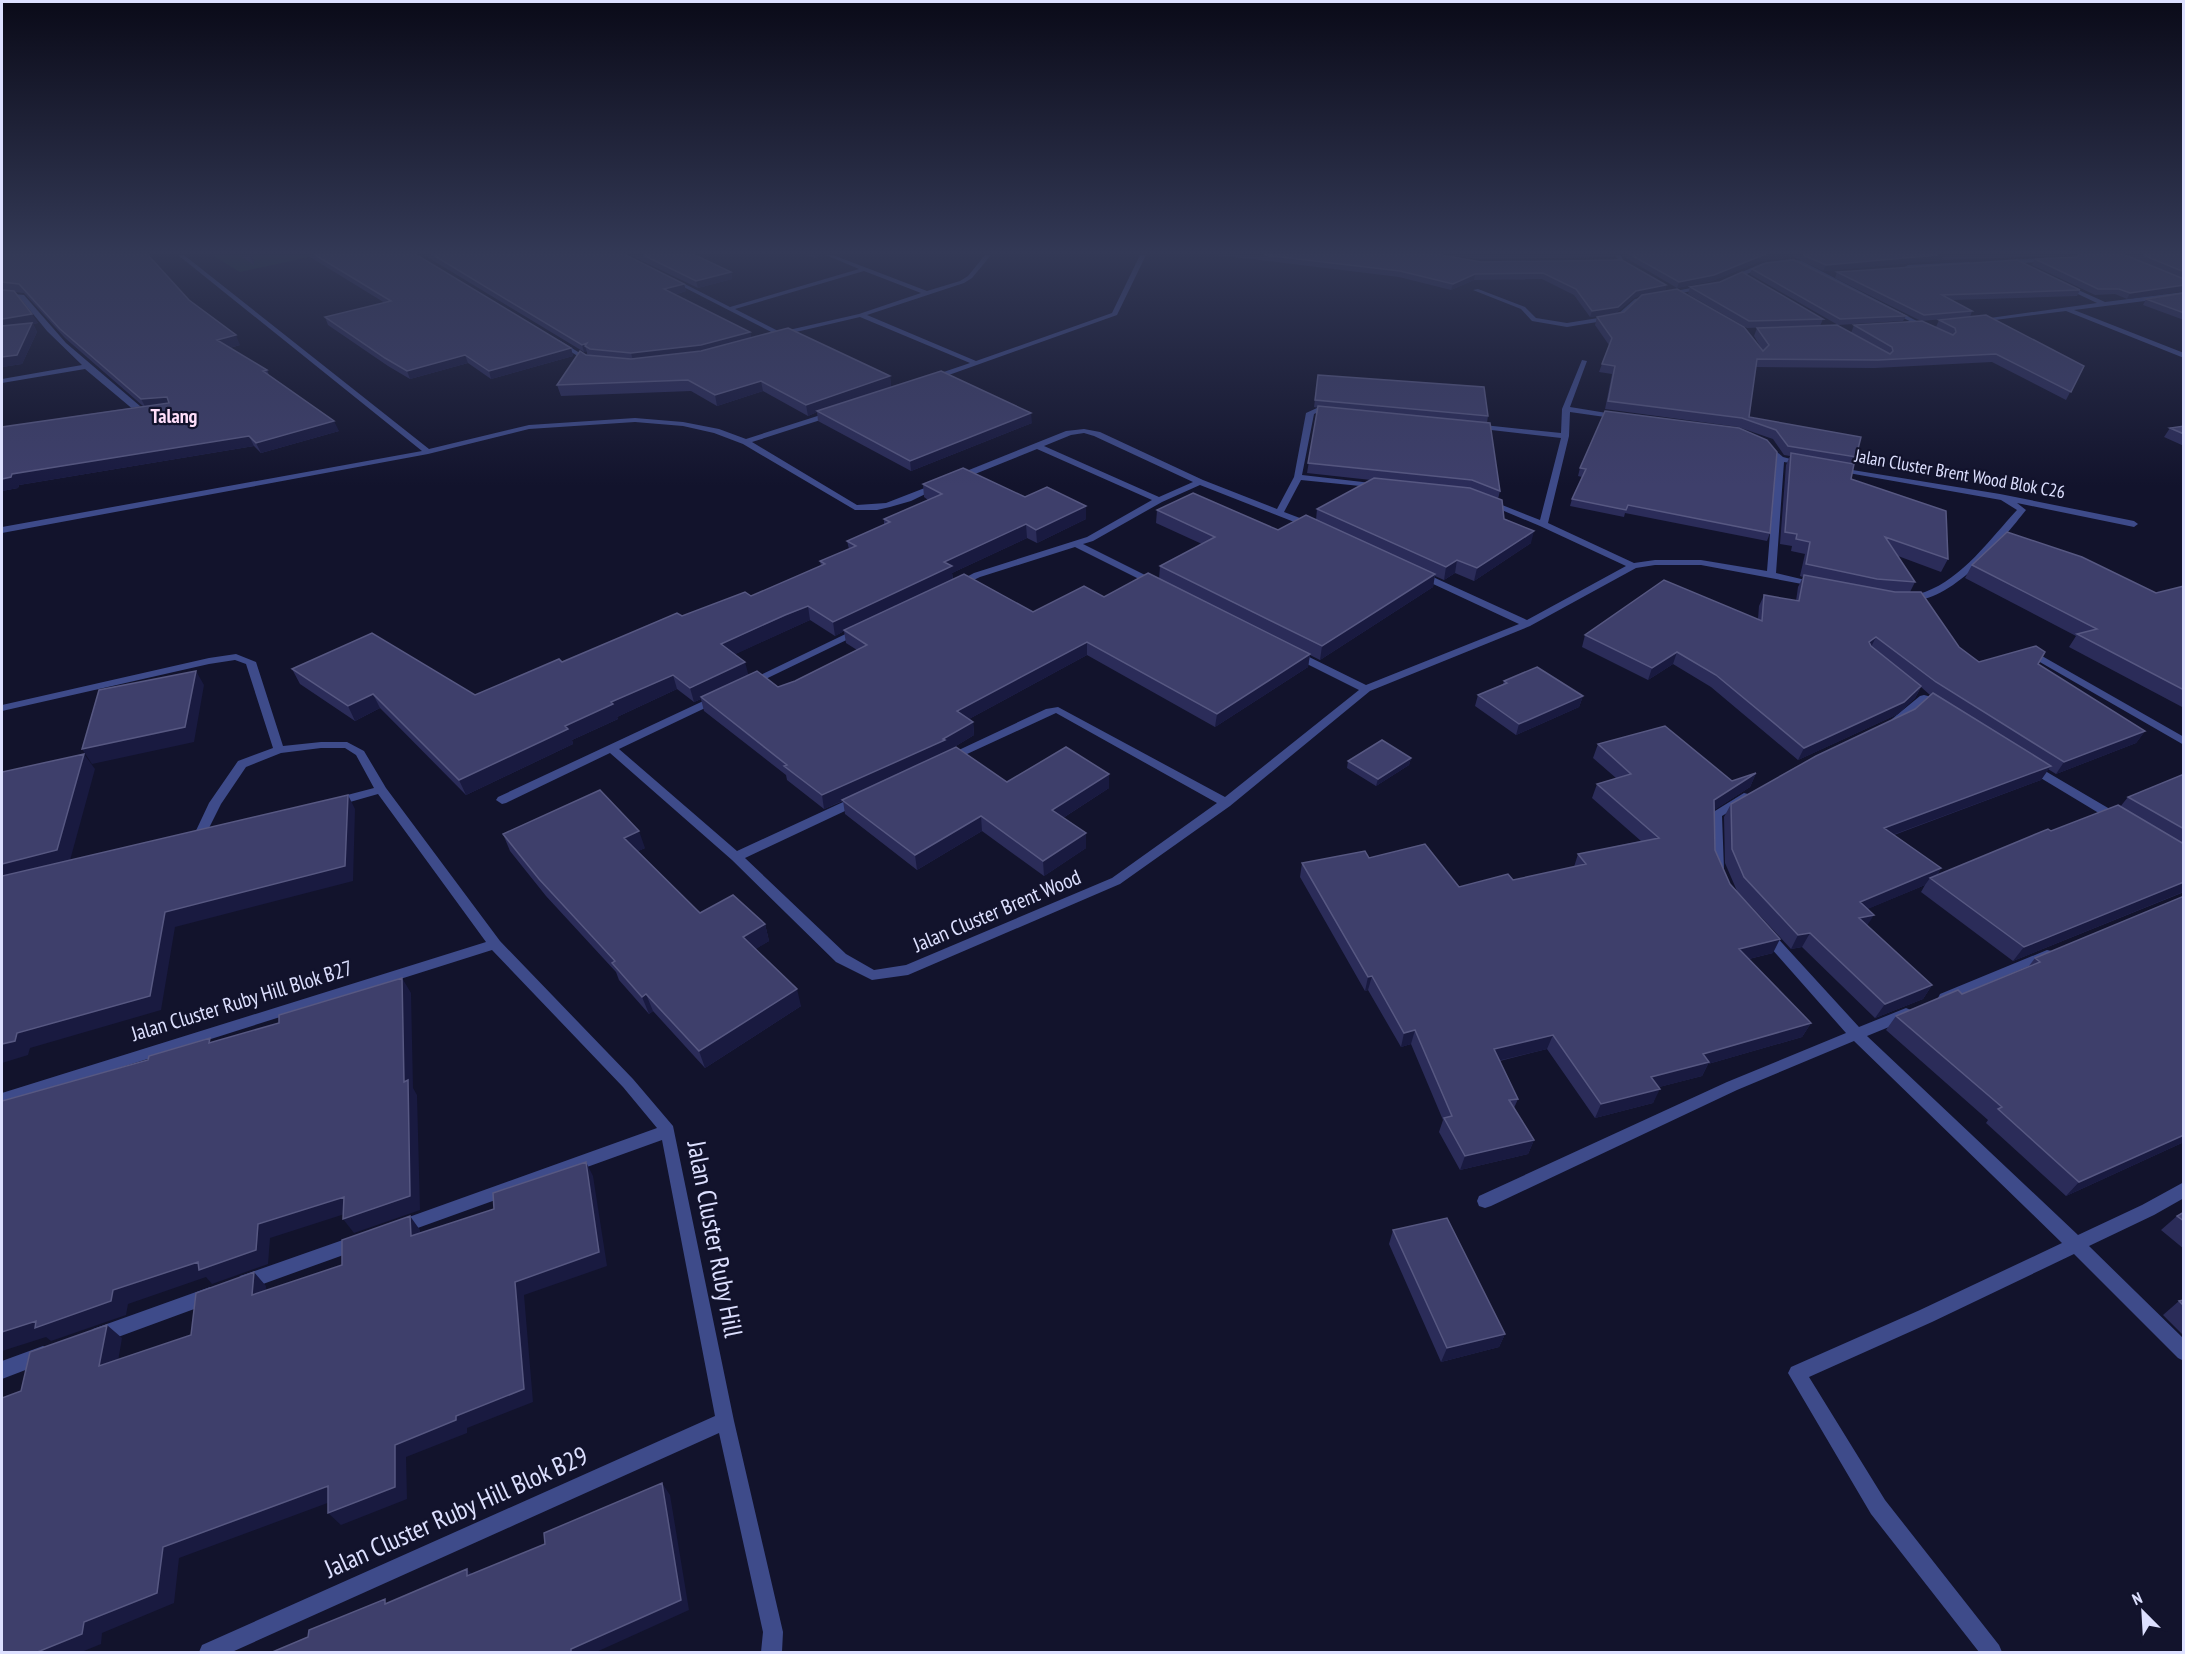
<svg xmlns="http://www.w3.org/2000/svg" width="2185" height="1654" font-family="'PT Sans Narrow',sans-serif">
<rect width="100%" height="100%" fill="#12132c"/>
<!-- green -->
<path fill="#15362e" d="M212 255H318L240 272Z"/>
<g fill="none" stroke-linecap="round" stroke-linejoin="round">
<!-- street -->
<path fill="#3e4b8a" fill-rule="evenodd" d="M178 255H184L429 449 529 425 635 418 683 422 719 429 746 439 833 411H836V415L752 442 857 505 886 503 935 484 942 486 911 501 890 507 877 510H855L743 444 714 433 683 426 635 422 529 429 428 454 2 533V527L422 451Z
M826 255H833L927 291 960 281 968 276 985 255H991L972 278 964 283 867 315 976 361 1112 313 1140 255H1146L1117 315 932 381 928 379 929 377 970 363 860 317 779 336 668 279 673 278 730 307 859 269ZM864 271 921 293 859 314 780 332 735 309Z
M1615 255H1621L1624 262 1608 263 1605 261 1618 259Z
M2050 258 2052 261 2007 264 2004 262 2007 260Z
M1791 259 1802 261 1934 330 1929 331 1798 264H1774L1733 279 1728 278 1763 263Z
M1969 262 1971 265 1908 269 1905 267 1908 265Z
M2065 284 2105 302 2184 292V296L2074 310 2184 353V358L2066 311 1979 322 1976 320 2097 303 2063 287Z
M1706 285 1708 288 1639 301 1621 318 1567 327 1532 321 1521 309 1473 290 1478 289 1525 307 1536 318 1567 323 1617 315 1635 299Z
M2 293 24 295 66 343 147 412V416H141L85 369 2 383V379L82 365 47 331 20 298 2 297Z
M555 340H559L594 362 589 363 555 342Z
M1582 360 1587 361 1570 407 1619 415 1623 417 1619 419 1570 412 1569 436 1548 523 1634 563 1655 560H1701L1767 571 1776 459 1773 454 1777 452 1783 457 1806 463 1802 465 1784 462 1776 573 1818 583V587L1701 565H1655L1636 568 1530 626 1370 691 1230 806 1120 884 908 975 872 980 836 962 732 860 610 753 506 803 502 804 496 800 498 797 714 696H722L723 698 722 700 619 749 737 851 854 797H862L864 800 862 803 745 858 846 954 874 970 906 965 1112 878 1217 803 1056 713 954 760H946L944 758 946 756 1046 709 1058 707 1225 797 1359 690 1291 656V652H1299L1366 685 1519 624 1416 576V572H1422L1527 620 1626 566 1540 526 1485 503 1492 501 1540 520 1561 438 1474 428 1470 426 1474 424 1561 433 1562 409Z
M1317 408 1331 409 1335 411C1329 415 1320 411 1314 414L1302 475 1380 484 1384 486 1380 488 1301 480 1284 512 1313 523V527H1307L1200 485 1162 502 1093 541 1083 544 1159 582V586H1153L1075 547 980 577 961 586 958 587 953 584 974 573 1087 537 1152 500 1037 449 960 480H954V476L1066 431 1084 429 1100 432 1203 480 1277 509 1294 477 1306 413ZM1084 433 1094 436 1193 482 1159 497 1044 446 1071 435Z
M1834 467 2000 494 2134 521 2138 524 2134 527 2017 503 2026 510C2002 540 1950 606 1907 600V596C1913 595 1919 594 1925 592 1963 578 1990 539 2017 510L2001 500 1837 471 1833 469Z
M858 628 863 631 861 633 753 685 749 686 744 683Z
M2035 652 2184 737V745L2031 657 2030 655Z
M236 654 256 662 283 746 321 742H347L364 751 386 788 500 941 633 1079 673 1126 734 1421 783 1632 782 1652H761L763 1632 719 1433 232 1652H199L202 1645 715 1416 662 1140 401 1234 395 1232 393 1227 395 1222 657 1128 623 1087 492 950 2 1105V1093L486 942 378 794 336 806 332 805 330 802 332 799 374 788 356 755 345 748H321L281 753 246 767 221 804 203 840H195L193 837 209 803 238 761 273 748 246 664 235 660 209 664 2 711V705L209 658Z
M1924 695 1928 696 1929 698 1928 700 1900 723H1892L1891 721 1892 719 1920 696Z
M2030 762 2120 815 2122 818 2120 821H2112L2026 769 2024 766Z
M1744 793 1748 794 1750 797 1748 800 1722 816 1724 869 1718 873 1714 872 1712 869 1710 814Z
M1767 930 1772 932 1859 1027 1901 1010 1906 1008 1911 1010 1913 1014 1911 1018 1867 1036 2078 1235 2142 1205 2184 1182V1198L2154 1215 2089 1246 2184 1339V1361L2178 1358 2074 1254 1932 1322 1809 1377 1885 1500 1999 1645 2002 1652H1979L1871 1514 1788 1373 1791 1367 1920 1310 2062 1243 1854 1041 1737 1090 1491 1206 1485 1208 1479 1206 1477 1201 1479 1196 1727 1082 1846 1033 1762 938 1760 935 1762 932Z
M2047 950 2052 951 2054 955 2052 959 1950 1002 1945 1003 1940 1002 1938 998 1940 994Z
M357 1235 363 1238 365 1243 363 1248 246 1290 240 1288 238 1282 240 1276 246 1274Z
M210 1287 216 1289 219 1295 216 1301 99 1344 93 1341 90 1335 93 1329Z
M43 1346 49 1349 52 1355 49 1361 2 1379V1361Z"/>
</g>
<!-- wall -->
<path fill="#2b2c59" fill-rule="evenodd" d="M2 255 189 300 240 345 230 348 267 370 269 375 339 431 261 453 254 446 19 485 18 488 2 491V427L143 406 65 338 24 293 14 292 38 323 33 324 37 332 22 364 2 367Z
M239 255H253L254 265Z
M309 255H417L571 348 573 356 491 379 468 363 410 379 388 366 328 325 325 317 385 303 310 257Z
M424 255H626L684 284 686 291 674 295 750 332 751 338 890 376 891 387 1032 423 911 471 818 421 817 412 808 416 763 391 717 406 691 391 561 396 557 385 586 355H589L587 354V352H584Z
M630 255H695L731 272 732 279 698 288Z
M806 255H822L815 258Z
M1218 255H1442L1481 262 1666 285 1665 291 1763 351 1754 336 1757 328 1804 326 1747 328 1688 294 1690 287 1823 319 1820 326 1851 333 1854 325 1936 327 1939 320 1967 317 1921 321 1835 278 1837 272 2080 290 2077 296 1952 300 1972 311 1970 317 2084 366 2066 400 1992 362 1875 368 1756 367 1749 417 1856 457 1853 464 1851 479 1948 559 1941 572 1898 556 1915 582 1910 592 1959 647 1979 662 2038 664 2145 731 2136 743 2056 774 2048 769 2041 780 1894 835 1941 868 1937 875 2051 831 2120 807 2128 797 2184 774V892L2013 961 1921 892 1925 885 1867 909V925L1932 985 1923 999 1875 1018 1802 947 1791 949 1737 891 1725 863 1724 817 1731 804 1915 709 1930 695 1921 687 1915 698 1898 714 1798 760 1711 687 1673 664 1648 680 1582 647 1585 635 1758 619 1759 606 1764 595 1796 601 1798 587 1803 577 1800 576 1805 554 1791 551 1792 546 1780 544 1786 465 1790 456 1784 455 1773 439 1738 427 1605 409 1612 374 1599 372 1609 345 1595 325 1597 317 1624 312 1642 295 1635 297 1616 313 1590 317 1574 295 1542 279 1474 280 1451 290 1399 277Z
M1444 255H1614V257L1480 259Z
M1623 255H2125L2178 277 2127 255H2184V291L2127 299 2115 294 2095 295 2032 265 2035 259 2074 257 2072 255 1942 260 1823 271 1794 257 1761 261 1712 281 1677 288 1626 258Z
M1752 269 1906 316 1903 321 1838 325 1750 274Z
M2184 293V320L2143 305 2146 299Z
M1318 375 1488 416 1487 423 1500 491 1498 499 1504 519 1531 543 1474 581 1455 573 1444 580 1435 576 1433 587 1320 660 1310 655 1308 667 1215 727 1087 655 969 719 973 722 974 735 946 752 1007 782 1109 774V788L1063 818 1086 848 1044 876 982 831 917 870 845 814 843 801 824 809 787 780 786 775 704 711 701 699 694 702 677 689 617 717 618 719 572 740 573 744 466 795 380 708 355 721 300 684 292 669 475 695 682 616 751 596 821 566 820 561 849 549 847 541 884 525V519L928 500 924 497 923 484 1025 497 1086 519 1037 543 1027 538 952 573 953 579 1033 612 1104 597 1159 579 1160 566 1202 544 1156 523 1157 510 1278 530 1316 520 1317 509 1371 480 1307 473 1318 408 1314 407ZM810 620 835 636 844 631 846 643 857 650 795 681 778 687 748 675 735 654Z
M1605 411 1770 533 1767 541 1625 513 1624 517 1570 506 1572 499 1582 477 1578 476 1580 468Z
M2184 426V446L2164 437 2170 428Z
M1972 565 2156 593 2184 586V708L2069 647 2076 636 1965 578Z
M1504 681 1583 696 1579 707 1516 735 1475 706 1478 695 1503 684Z
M1598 744 1732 781 1756 773 1750 787 1714 810 1715 850 1730 884 1773 953 1749 959 1811 1023 1802 1037 1708 1064 1702 1076 1659 1087 1653 1103 1595 1118 1547 1049 1500 1061 1518 1099 1514 1108 1534 1140 1528 1154 1460 1170 1439 1132 1443 1120 1411 1044 1401 1047 1368 990 1365 991 1300 877 1302 863 1369 858 1459 887 1513 880 1574 867 1578 854 1641 841 1592 798 1597 784 1616 778 1593 758Z
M1411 758 1409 765 1376 786 1347 768 1348 761Z
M503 834 645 848 638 851 700 913 765 924 769 941 755 949 801 1006 705 1068 653 1011 649 1014 619 980 616 972 546 896 510 851Z
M2184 896V1142L2066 1196 1986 1123 1988 1120 1886 1030 1896 1016 1962 994 2029 966 2035 958Z
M2184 1212V1249L2161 1230 2177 1216Z
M1393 1230 1505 1334 1499 1347 1441 1362 1389 1244Z
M2184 1300V1336L2163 1315 2179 1301Z"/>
<!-- shaded-wall -->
<path fill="#191a40" d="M250 255H253L254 265 250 257Z
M815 255H822L815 258Z
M1763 255H1794V257L1761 261 1712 281 1677 288 1679 282Z
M1938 255H1944L1942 260 1823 271 1826 265Z
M731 272 732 279 698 288 696 281Z
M1475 274 1474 280 1451 290 1453 284Z
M684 284 686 291 666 297 664 289Z
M1666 285 1665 291 1635 297 1616 313 1590 317 1592 311 1636 291Z
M2184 285V291L2127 299 2130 293Z
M32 314 38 323 33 324 37 332 22 364 2 367V319Z
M750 332 751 340 703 353 633 361 631 353Z
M236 335 240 345 222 350 217 340Z
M587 343 585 346 587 352H584L582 345Z
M571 348 573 356 491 379 489 371Z
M465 355 468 363 410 379 407 371Z
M890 376 891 387 817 411V412L808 416 806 405Z
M761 381 763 391 717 406 715 395Z
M167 397 172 407 147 410 141 399Z
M1031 413 1032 423 911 471 910 461Z
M334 421 339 431 261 453 256 443Z
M249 436 254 446 19 485 18 488 2 491V479L12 474Z
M1086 506V519L1037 543 1036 530Z
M1026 524 1027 538 952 573 953 580 844 630V631L835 636 833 622 944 562Z
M1534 531 1531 543 1474 581 1477 568Z
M1457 560 1455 573 1444 580 1446 567Z
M1435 574 1433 587 1320 660 1322 646Z
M808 606 810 620 725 659 721 644Z
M1876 637 1870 649 1869 642Z
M1087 642V655L958 725 957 711Z
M1677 652 1673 664 1648 680 1652 668Z
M1310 654 1308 667 1215 727 1217 714Z
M745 662 749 677 701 697V699L694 702 690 688Z
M196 671 204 685 194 742 92 764 82 749Z
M673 675 677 689 617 717 618 719 572 740 573 744 466 795 459 780 611 702Z
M1921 686 1915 698 1898 714 1798 760 1804 748Z
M373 694 380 708 355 721 348 706Z
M1583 696 1579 707 1516 735 1519 724Z
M973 722 974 735 946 752V754L824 809 822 795 943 739Z
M2145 731 2136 743 2056 774 2064 762Z
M84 754 95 769 69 864 2 882V864Z
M1411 758 1409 765 1376 786 1378 779Z
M2051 766 2041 780 1876 841 1884 828Z
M1756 773 1750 787 1708 814 1714 800Z
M1109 774V788L1052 825V810Z
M348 795 355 809 353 881 175 927 161 1010 30 1048 28 1055 2 1063V1044L17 1033 165 912Z
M981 816 982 831 917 870 915 855Z
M639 831 645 848 630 855 624 838Z
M1086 833V848L1044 876 1043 861Z
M1941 868 1933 881 1930 878 1925 885 1851 916 1860 902Z
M2184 882 2183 892 2013 961 2024 947Z
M1874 915 1865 929 1859 918Z
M765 924 769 941 748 954 743 937Z
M1810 933 1802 947 1791 949 1798 935Z
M1780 939 1773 953 1732 963 1739 949Z
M1372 976 1368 990 1365 991 1368 977Z
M402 978 411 993 413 1088 417 1095 420 1210 354 1233 343 1219 404 1082Z
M1932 985 1923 999 1875 1018 1885 1004Z
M797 989 801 1006 705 1068 699 1051Z
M646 994 653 1011 649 1014 642 997Z
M1811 1023 1802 1037 1708 1064 1702 1076 1644 1091 1651 1077 1703 1054Z
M1415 1030 1411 1044 1401 1047 1404 1033Z
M1553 1035 1547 1049 1489 1063 1494 1049Z
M1660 1089 1653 1103 1595 1118 1601 1104Z
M2184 1135V1142L2066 1196 2079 1182Z
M1534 1140 1528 1154 1460 1170 1465 1156Z
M586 1162 593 1176 607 1266 524 1295 533 1402 467 1428V1433L406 1457 407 1499 341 1525 328 1513 395 1445 456 1416 515 1282Z
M344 1197 354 1211 270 1238 268 1264 212 1284 206 1277 128 1304 126 1315 51 1341 46 1337 2 1351V1332L113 1290 258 1224Z
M410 1216 420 1230 421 1250 411 1236Z
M254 1272 266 1286 265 1309 252 1295Z
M107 1325 122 1338 115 1379 99 1366Z
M1505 1334 1499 1347 1441 1362 1447 1348Z
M662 1483 670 1495 689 1610 594 1653H571V1649Z
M328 1486 341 1498 179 1558 174 1603 102 1633 101 1644 79 1653H35L84 1622 163 1547Z
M467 1569 478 1580 467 1576Z"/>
<!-- building -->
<path fill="#3e3f6b" stroke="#575882" stroke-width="1.5" d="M2 255H148L189 300 236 335 217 340 267 370 263 371 334 421 256 443 249 436 12 474 11 477 2 479V427L169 403 167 397 141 399 60 329 19 284 2 282Z
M315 255H417L571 348 489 371 465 355 407 371 385 358 325 317 391 301Z
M433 255H626L684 284 664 289 750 332 701 345 631 353 590 349 585 346 587 343 582 345Z
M643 255H695L731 272 696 281Z
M1264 255H1442L1481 262 1622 260 1666 285 1636 291 1618 307 1592 311 1576 289 1543 273 1475 274 1453 284 1400 271Z
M1631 255H1766H1763L1714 275 1679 282Z
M1803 255H1938L1826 265Z
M2078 255H2125L2184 279V285L2130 293 2119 289H2098L2035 259 2077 257Z
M2143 255H2184V272Z
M1794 260 1906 316 1840 319 1752 269 1766 263Z
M2017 260 2080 290 1942 295 1972 311 1924 315 1837 272Z
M1742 272 1823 319 1749 321 1690 287 1720 282Z
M1677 289 1744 327 1763 351 1769 345 1757 328 1837 325 1890 354 1893 351 1892 347 1854 325 1922 321 1953 335 1956 332 1955 328 1939 320 1986 315 2084 366 2071 392 1996 354 1878 360 1757 359 1749 417 1861 437 1856 457 1788 446 1776 430 1742 418 1608 401 1615 366 1602 364 1612 338 1597 317 1624 312 1642 295Z
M2 290 14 291 32 314 2 319Z
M2184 293V313L2146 299Z
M32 323 17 355 2 357V326Z
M788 328 890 376 806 405 761 381 715 395 688 380 557 385 580 351 586 355 631 359 701 351Z
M941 371 1031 413 910 461 817 411Z
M1318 375 1484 387 1488 416 1315 400Z
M1318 406 1490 423 1500 491 1472 480 1308 463Z
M1605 411 1739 428 1767 440 1777 452 1770 533 1628 505 1626 510 1572 499 1586 469 1580 468Z
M2184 426V434L2170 428Z
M1791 453 1854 464 1851 479 1946 511 1948 559 1885 537 1915 582 1877 579 1806 564 1810 542 1796 539 1797 534 1785 532Z
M963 468 1025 497 1047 487 1086 506 1036 530 1026 524 944 562 952 566 833 622 808 606 785 615 721 644 745 662 690 688 673 675 611 702 613 704 565 726 568 729 459 780 373 694 348 706 292 669 372 633 475 695 559 659 562 662 677 613 682 616 745 592 751 596 825 564 820 561 856 546 847 541 890 522 884 519 942 494 923 484Z
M1374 478 1470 488 1502 500 1504 519 1534 531 1477 568 1457 560 1446 567 1317 509Z
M1193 493 1278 530 1306 515 1435 574 1322 646 1160 566 1215 537 1157 510Z
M2007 532 2082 557 2156 593 2184 586V690L2077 634 2097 629 1972 565Z
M1148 573 1310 654 1217 714 1087 642 957 711 973 722 943 739 945 740 822 795 784 766 787 765 701 697 757 671 778 687 795 681 867 645 844 630 964 574 1033 612 1084 586 1104 597Z
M1804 575 1895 592H1921L1959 647 1979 662 2036 646 2045 652 2038 664 2145 731 2064 762 1936 682 1876 637 1869 642 1871 646 1921 686 1904 702 1804 748 1716 675 1677 652 1652 668 1585 635 1664 580 1762 621 1764 595 1799 601Z
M1537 667 1583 696 1519 724 1478 695 1507 683 1504 681Z
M196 671 185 727 82 749 99 690Z
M1933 693 2051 766 1884 828 1941 868 1860 902 1874 915 1859 918 1932 985 1885 1004 1810 933 1798 935 1744 877 1732 849 1731 804 1816 756 1915 709Z
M1665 726 1732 781 1756 773 1714 800 1715 850 1730 884 1780 939 1739 949 1811 1023 1703 1054 1709 1062 1651 1077 1660 1089 1601 1104 1553 1035 1494 1049 1518 1099 1509 1100 1534 1140 1465 1156 1444 1118 1452 1116 1415 1030 1404 1033 1372 976 1368 977 1302 863 1365 851 1369 858 1425 844 1459 887 1508 874 1513 880 1586 864 1578 854 1659 838 1597 784 1631 774 1598 744Z
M1382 740 1411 758 1378 779 1348 761Z
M956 747 1007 782 1066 747 1109 774 1052 810 1086 833 1043 861 981 816 915 855 842 800Z
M84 754 57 850 2 864V772Z
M2184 774V829L2128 797Z
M600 790 639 831 624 838 700 913 733 895 765 924 743 937 797 989 699 1051 646 994 642 997 612 963 615 961 539 879 503 834Z
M348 795 345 866 165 912 150 996 17 1033 15 1041 2 1044V876Z
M2118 805 2184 844V882L2024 947 1930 878 2048 829 2051 831Z
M2184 896V1135L2079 1182 1998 1109 2002 1107 1896 1016 1958 990 1962 994 2040 962 2035 958Z
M402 978 404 1082 408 1080 410 1196 343 1219 344 1197 258 1224 256 1250 199 1270 198 1262 113 1290 111 1301 35 1328 36 1321 2 1332V1101L148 1060 149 1056 210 1038 209 1043 279 1023V1015Z
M586 1162 599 1252 515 1282 524 1389 456 1416V1420L395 1445V1487L328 1513V1486L163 1547 157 1593 84 1622 82 1634 35 1653H2V1398L21 1391 30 1352 107 1325 99 1366 191 1335 196 1293 254 1272 252 1295 342 1265V1240L410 1216 411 1236 494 1209 493 1193Z
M2184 1212V1221L2177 1216Z
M1447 1218 1505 1334 1447 1348 1393 1230Z
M2184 1300V1306L2179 1301Z
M662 1483 681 1600 571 1649V1653H270L308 1637 309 1630 385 1599V1604L467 1569V1576L545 1544 544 1533Z"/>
<!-- sky -->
<linearGradient id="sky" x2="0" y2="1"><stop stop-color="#0a0a18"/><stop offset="0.52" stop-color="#333956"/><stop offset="1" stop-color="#333956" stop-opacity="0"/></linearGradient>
<rect width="2185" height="486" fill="url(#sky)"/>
<g text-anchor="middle" stroke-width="4.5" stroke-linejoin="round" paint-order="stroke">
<!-- far-street labels -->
<g font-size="18" fill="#dde0ff" stroke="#12132c">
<text transform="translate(1960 474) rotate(10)" y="6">Jalan Cluster Brent Wood Blok C26</text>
</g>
<!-- far-quarter labels -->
<g font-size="20" font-weight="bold" fill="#ffdffa" stroke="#12132c">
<text x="174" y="423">Talang</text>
</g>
<!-- street labels -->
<g font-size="21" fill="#dde0ff" stroke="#12132c">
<text transform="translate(997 911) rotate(-23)" y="7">Jalan Cluster Brent Wood</text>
<text transform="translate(242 1001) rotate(-17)" y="7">Jalan Cluster Ruby Hill Blok B27</text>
</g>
<!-- near-street labels -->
<g font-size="26" fill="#dde0ff" stroke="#12132c">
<text transform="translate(715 1239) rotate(79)" y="9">Jalan Cluster Ruby Hill</text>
<text transform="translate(456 1512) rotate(-24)" y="9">Jalan Cluster Ruby Hill Blok B29</text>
</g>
</g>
<!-- border -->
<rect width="2185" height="1654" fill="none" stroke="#dde0ff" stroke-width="6"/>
<!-- north arrow -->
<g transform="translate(2143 1612) rotate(336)" stroke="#12132c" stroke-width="4.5" paint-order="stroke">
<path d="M0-4.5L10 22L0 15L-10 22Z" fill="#dde0ff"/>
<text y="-9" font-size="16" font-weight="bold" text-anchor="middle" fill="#dde0ff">N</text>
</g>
</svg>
